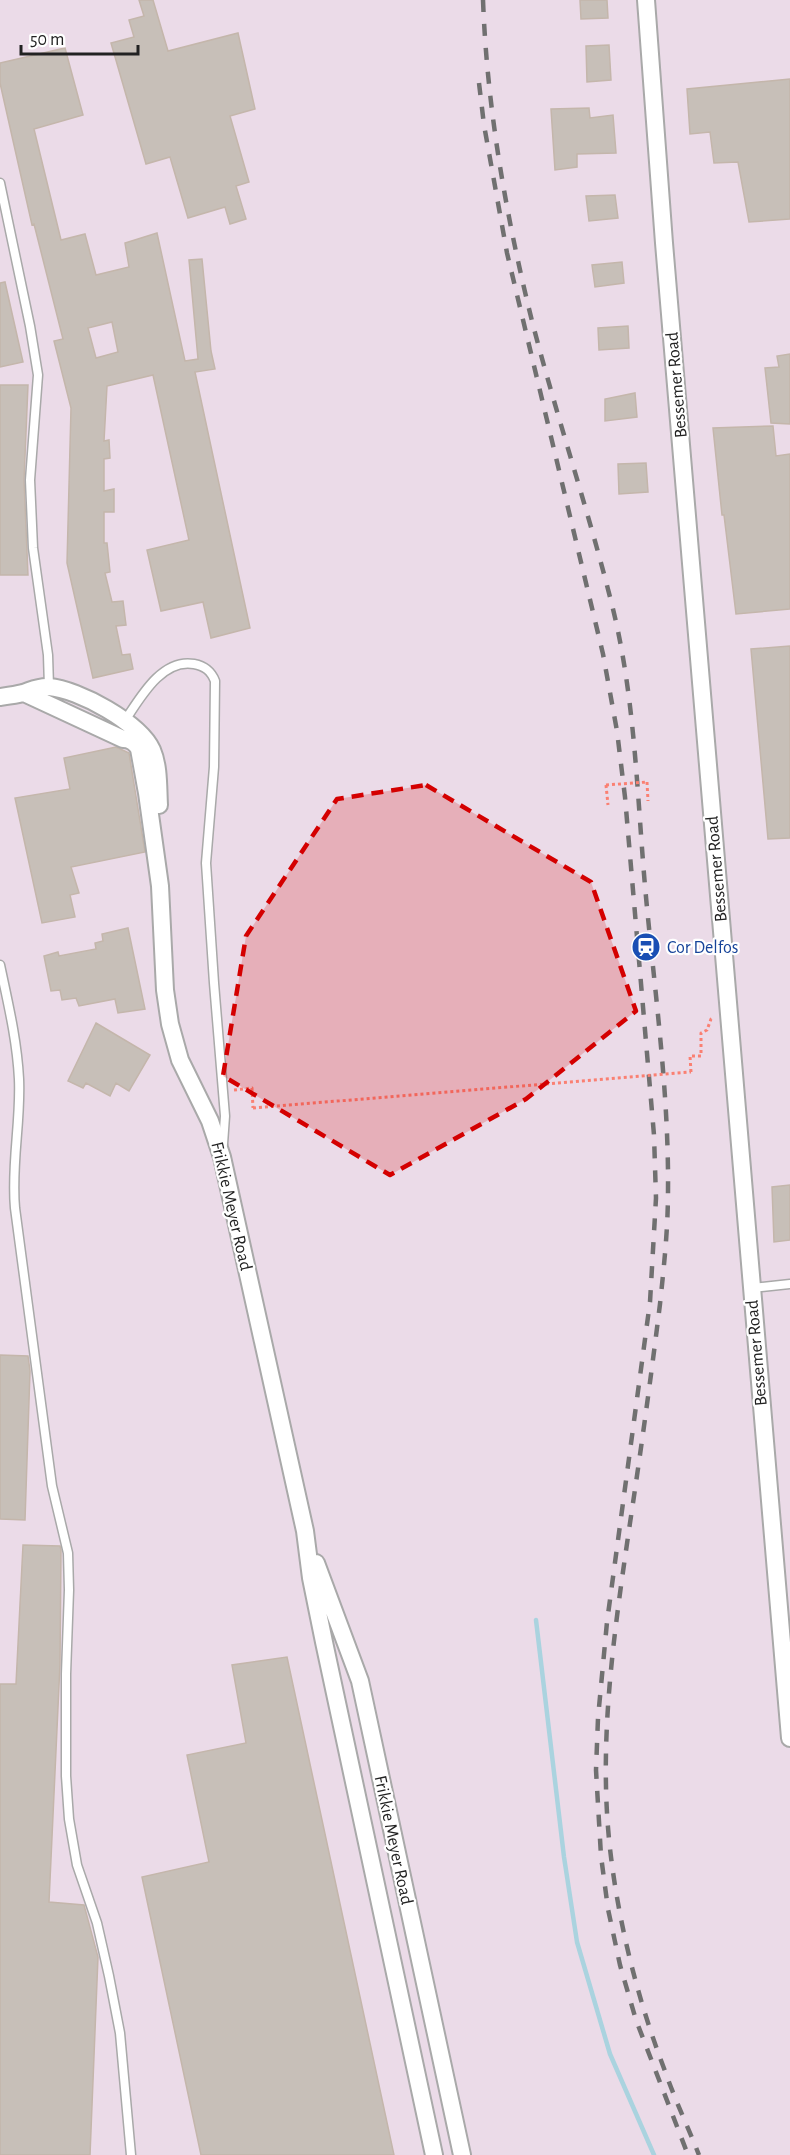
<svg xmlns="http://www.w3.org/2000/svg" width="790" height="2155" font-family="'Alegreya Sans',sans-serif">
<rect width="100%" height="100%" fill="#f2efe9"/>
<!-- industrial -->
<path fill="#ebdbe8" d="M0 0H790V2155H0Z"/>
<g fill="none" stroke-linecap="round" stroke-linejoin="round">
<!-- stream -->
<path stroke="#aad3df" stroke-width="4.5" d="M536 1620 564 1857 577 1942 610 2054 654 2155"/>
</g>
<!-- building -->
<path fill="#c7bfb8" stroke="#c4b6ab" stroke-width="1.5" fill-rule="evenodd" d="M139 0H153L168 51 238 33 255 109 230 116 249 182 236 186 246 219 230 224 225 207 188 218 170 157 146 164 111 43 134 37 129 20 144 16Z
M580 0H607L608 18 581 19Z
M609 45 611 80 587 82 586 46Z
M65 48 83 115 34 129 61 240 85 234 96 275 129 267 125 243 157 233 185 361 198 359 189 260 202 259 211 351 215 369 195 372 250 628 211 638 203 602 161 611 147 550 189 540 153 375 107 386 104 441 109 440 110 458 104 459V491L114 489V512H104V543H107L110 572 105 573 112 602 123 601 126 625 116 626 122 655 130 654 133 669 93 678 67 563 71 408 54 341 63 339 34 224 32 225 0 83V63ZM112 322 118 352 96 358 88 328Z
M790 79V219L749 222 738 162 714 163 710 132 690 134 687 89Z
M589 108 590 118 613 115 616 153 577 154V167L555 170 551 109Z
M615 195 618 218 589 221 586 196Z
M622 262 624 283 595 287 592 265Z
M5 282 23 362 0 367V283Z
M628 326 629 348 599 350 598 328Z
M790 354V424L771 423 765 368 779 367 777 356Z
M0 385H28L24 480 28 575H0Z
M635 393 637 417 605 421V399Z
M773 426 776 456 790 454V609L736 614 724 515H722L713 428Z
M646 463 648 492 619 494 618 464Z
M790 646V838L768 839 751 649Z
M116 747 129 753 145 852 71 867 79 893 70 895 75 917 42 923 15 798 70 789 64 758Z
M128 928 145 1009 118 1013 115 999 79 1006 76 998 62 1000 60 990 51 991 44 956 58 952 59 956 96 949 95 943 103 941 102 934Z
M96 1023 150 1055 129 1091 116 1083 110 1096 86 1083 83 1088 68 1081Z
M790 1185V1240L774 1242 772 1187Z
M0 1355 28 1356 30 1371 25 1520 0 1519Z
M23 1545 60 1546 61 1550 60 1664 49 1902 84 1905 98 1957 90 2155H0V1684H16Z
M287 1657 394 2155H201L142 1877 209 1862 187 1755 246 1743 232 1665Z"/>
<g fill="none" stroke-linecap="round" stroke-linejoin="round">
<!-- lane casing -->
<g stroke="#a9a9a9" stroke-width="11">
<path id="lane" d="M0 183 30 326 38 375 30 480 33 548 48 655 49 687
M124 722C139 700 161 658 194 664 205 666 211 671 215 681L214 767 206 863 214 983 225 1116 223 1144
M0 965C8 1003 17 1040 19 1079 21 1122 11 1164 15 1208L52 1486 68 1553 69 1590 66 1674V1776L69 1819 77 1865 97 1923 109 1976 120 2033 131 2155
M752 1288 790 1284"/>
</g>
<!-- street casing -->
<g stroke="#a9a9a9" stroke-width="20">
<path id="street" d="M646 0 664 243 790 1738
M24 693 123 739C131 739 136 743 139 749L147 793 160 886 165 990 170 1024 180 1060 210 1121 222 1157 305 1531 311 1578 324 1642 434 2155
M0 697C7 696 15 695 23 693 32 690 39 686 49 687 78 689 140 723 152 750 159 766 158 787 159 805
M316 1563 360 1681 462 2155"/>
</g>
<!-- path -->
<path stroke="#fa8072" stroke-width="3" stroke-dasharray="3 3" stroke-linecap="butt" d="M647 782 648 801
M606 785 608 805
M691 1072 690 1056H701V1033L707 1030 711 1019 713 1018
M234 1090 252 1088 253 1108"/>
<!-- lane -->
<use href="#lane" stroke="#fff" stroke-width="8"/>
<!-- street -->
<use href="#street" stroke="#fff" stroke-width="16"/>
<!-- rail -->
<path stroke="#707070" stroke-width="4.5" stroke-dasharray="12 12" stroke-linecap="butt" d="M483 0C487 108 506 216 532 321 557 418 589 512 613 609 635 699 637 794 645 886 654 987 669 1090 668 1191 668 1229 664 1266 660 1304 651 1377 641 1450 630 1523 614 1633 597 1746 611 1857 620 1930 639 2003 665 2071 675 2100 688 2127 699 2155
M479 83 484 125 507 253 603 654 617 731 625 797 654 1135 656 1198 650 1302 607 1622 598 1718 596 1770 601 1856 608 1909 620 1965 636 2020 688 2155"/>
<!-- path-bridge -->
<path stroke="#fa8072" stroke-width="3" stroke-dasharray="3 3" stroke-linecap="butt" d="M606 785 647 782
M253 1108 691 1072"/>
</g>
<!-- marked area -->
<path fill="#d40000" fill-opacity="0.2" stroke="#d40000" stroke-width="4.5" stroke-dasharray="12 8" stroke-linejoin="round" d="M426 785 591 882 636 1011 526 1099 390 1175 223 1076 246 936 337 799Z"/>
<!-- icons -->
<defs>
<g id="station-disc" transform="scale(1.5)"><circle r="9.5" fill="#1a4fb4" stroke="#fff"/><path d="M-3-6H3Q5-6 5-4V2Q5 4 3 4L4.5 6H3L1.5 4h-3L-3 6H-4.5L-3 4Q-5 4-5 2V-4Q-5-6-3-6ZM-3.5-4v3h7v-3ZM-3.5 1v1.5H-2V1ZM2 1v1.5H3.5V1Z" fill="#fff"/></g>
</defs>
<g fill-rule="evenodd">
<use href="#station-disc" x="646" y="947"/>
</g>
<g text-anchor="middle" stroke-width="4.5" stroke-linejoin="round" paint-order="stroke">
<!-- street labels -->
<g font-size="18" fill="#222" stroke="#fff">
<text transform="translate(676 385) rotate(-95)" y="6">Bessemer Road</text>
<text transform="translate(716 869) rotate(-95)" y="6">Bessemer Road</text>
<text transform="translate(232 1206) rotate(77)" y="6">Frikkie Meyer Road</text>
<text transform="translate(756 1353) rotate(-95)" y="6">Bessemer Road</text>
<text transform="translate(394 1840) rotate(78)" y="6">Frikkie Meyer Road</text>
</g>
<!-- transit labels -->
<g font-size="18" fill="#164399" stroke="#fff" text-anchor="start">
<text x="667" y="953">Cor Delfos</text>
</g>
</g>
<!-- scale -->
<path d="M21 45v9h117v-9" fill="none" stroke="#222222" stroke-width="3"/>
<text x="30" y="45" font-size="18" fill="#222222" stroke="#ffffff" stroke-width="4.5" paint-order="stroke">50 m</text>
</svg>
